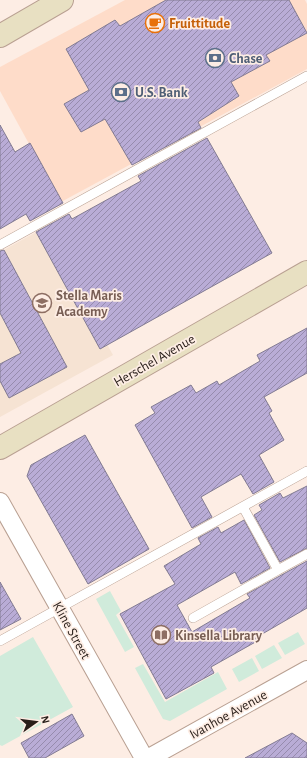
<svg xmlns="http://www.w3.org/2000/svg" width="307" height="758" font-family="'Alegreya Sans',sans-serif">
<defs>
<pattern id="building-hatch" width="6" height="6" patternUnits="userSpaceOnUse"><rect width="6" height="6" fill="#b9acd6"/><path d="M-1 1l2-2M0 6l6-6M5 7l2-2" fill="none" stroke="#968bad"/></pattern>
</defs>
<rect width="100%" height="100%" fill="#fdede4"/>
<!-- built -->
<path fill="#fedcc9" d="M125 0H305L307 4V69L61 202 0 91V67Z"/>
<!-- education -->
<path fill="#f6e3d3" d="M42 229 113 355 0 417V252Z"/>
<!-- grass -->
<path fill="#d0ebdb" d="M110 591 121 611 116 615 134 647 125 652 96 599Z
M298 632 305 644 285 655 278 643Z
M33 637 73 707 2 746 0 745V656Z
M274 645 282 658 262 669 255 656Z
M252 658 259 671 239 682 232 669Z
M143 664 165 702 218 672 227 689 170 721 163 719 135 668Z"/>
<!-- building -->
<path fill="url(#building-hatch)" stroke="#827b92" d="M166 0H289L307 33 266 55 270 61 231 82 239 96 198 122 201 128 132 165 105 119 81 132 64 104 89 90 66 49 115 20 120 26Z
M0 125 15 152 30 143 63 203 30 221 26 214 0 229Z
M207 138 272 253 100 349 36 232 69 214 72 219 141 181 138 176Z
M4 250 67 367 9 398 0 381V364L21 353 0 313V251Z
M307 328V373L264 397 272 411 269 413 284 440 259 455 274 482 253 494 241 474 201 497 212 517 192 528 135 425 155 413 151 407 191 385 196 393 217 381 219 385 260 361 257 355Z
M85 435 149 549 88 584 27 476 31 465Z
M307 486V548L280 562 254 515 262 510 259 505 280 493 283 498Z
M244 520 270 568 241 584 235 572 177 605 192 632 250 598 247 594 307 561V608L257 637 259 640 211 667 214 673 166 699 120 614 175 584 164 566 201 544 198 538 218 527 221 533Z
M0 582 21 619 0 630Z
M72 714 84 736 45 758H29L21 743Z
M292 733 307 743V758H245Z"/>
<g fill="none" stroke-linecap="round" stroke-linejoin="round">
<!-- lane casing -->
<g stroke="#b9a092" stroke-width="10">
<path id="lane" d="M0 245 307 76
M243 507 278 570 307 554
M193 618 278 570
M0 641 307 471"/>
</g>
<!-- street casing -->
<g stroke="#b9a092" stroke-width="20">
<path id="street" d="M0 502 144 758
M149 758 307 670"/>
</g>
<!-- secondary casing -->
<g stroke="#b9a092" stroke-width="24">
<path id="secondary" d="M0 36 62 0
M0 448 307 272"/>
</g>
<!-- lane -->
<use href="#lane" stroke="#fff" stroke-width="9"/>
<!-- street -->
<use href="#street" stroke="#fff" stroke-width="18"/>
<!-- secondary -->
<use href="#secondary" stroke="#e8e0c2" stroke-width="22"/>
</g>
<!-- icons -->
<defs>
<g id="cafe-ring" transform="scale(1)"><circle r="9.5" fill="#fdede4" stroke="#e8710a" stroke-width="1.5"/><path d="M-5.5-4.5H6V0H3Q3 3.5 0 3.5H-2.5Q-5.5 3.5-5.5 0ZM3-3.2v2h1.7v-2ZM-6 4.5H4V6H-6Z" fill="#e8710a"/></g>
<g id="bank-ring" transform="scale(1)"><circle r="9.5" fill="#fdede4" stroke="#5c6f8a" stroke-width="1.5"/><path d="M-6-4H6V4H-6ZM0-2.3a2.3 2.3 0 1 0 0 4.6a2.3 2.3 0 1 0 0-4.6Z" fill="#5c6f8a"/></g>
<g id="school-ring" transform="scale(1)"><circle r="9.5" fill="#fdede4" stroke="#8d6e63" stroke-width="1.5"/><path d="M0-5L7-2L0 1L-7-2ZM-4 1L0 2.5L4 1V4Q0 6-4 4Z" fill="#8d6e63"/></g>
<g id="library-ring" transform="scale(1)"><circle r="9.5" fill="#fdede4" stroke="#8d6e63" stroke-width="1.5"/><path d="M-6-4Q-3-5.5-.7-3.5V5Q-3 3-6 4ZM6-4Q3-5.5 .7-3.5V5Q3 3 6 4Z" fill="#8d6e63"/></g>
</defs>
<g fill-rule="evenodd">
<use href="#cafe-ring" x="155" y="23"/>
<use href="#bank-ring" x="215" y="58"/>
<use href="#bank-ring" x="121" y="92"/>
<use href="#school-ring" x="42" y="303"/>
<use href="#library-ring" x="161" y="635"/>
</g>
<g text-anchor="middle" stroke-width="3.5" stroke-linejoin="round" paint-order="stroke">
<!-- food labels -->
<g font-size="14" font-weight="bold" fill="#c56008" stroke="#fdede4" text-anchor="start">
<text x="169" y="28">Fruittitude</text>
</g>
<!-- service labels -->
<g font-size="14" font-weight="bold" fill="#4e5e75" stroke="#fdede4" text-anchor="start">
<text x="229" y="63">Chase</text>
<text x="135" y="97">U.S. Bank</text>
</g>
<!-- education labels -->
<g font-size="14" font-weight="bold" fill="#785e54" stroke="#fdede4" text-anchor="start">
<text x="56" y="300">Stella Maris<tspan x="56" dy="16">Academy</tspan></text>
<text x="175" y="640">Kinsella Library</text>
</g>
<!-- street labels -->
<g font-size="14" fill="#281e19" stroke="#fdede4">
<text transform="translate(154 360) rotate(-30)" y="5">Herschel Avenue</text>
<text transform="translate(72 630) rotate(61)" y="5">Kline Street</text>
<text transform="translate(228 714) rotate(-29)" y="5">Ivanhoe Avenue</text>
</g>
</g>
<!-- north arrow -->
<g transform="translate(36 722) rotate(76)" stroke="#fdede4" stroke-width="3" paint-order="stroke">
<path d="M0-3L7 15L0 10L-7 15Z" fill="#281e19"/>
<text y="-6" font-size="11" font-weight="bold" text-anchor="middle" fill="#281e19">N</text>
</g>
</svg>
